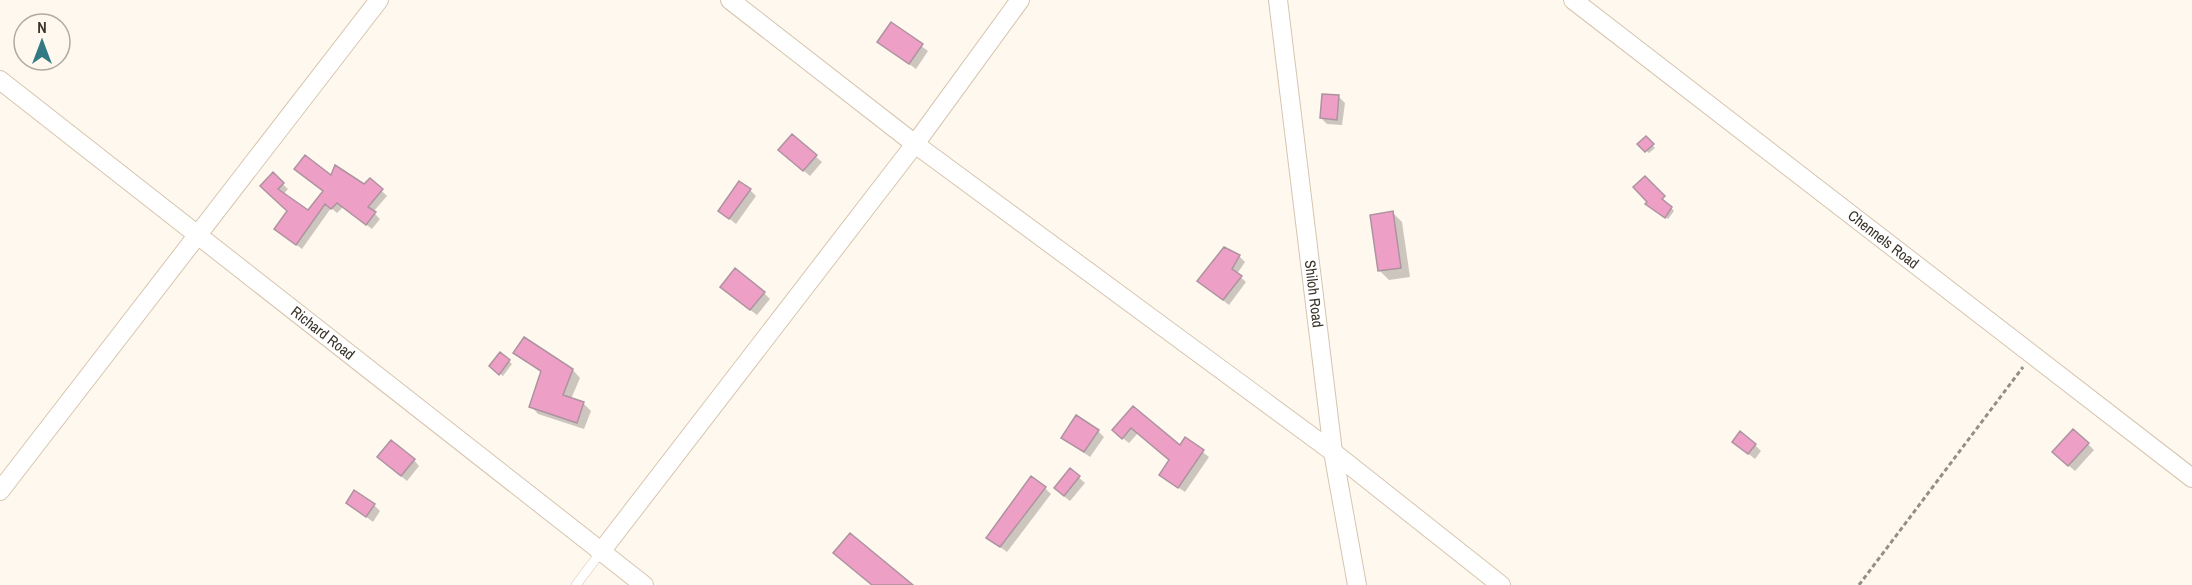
<svg xmlns="http://www.w3.org/2000/svg" width="2192" height="585" font-family="'Archivo Narrow',sans-serif">
<rect width="100%" height="100%" fill="#fff8ef"/>
<!-- shadow -->
<path fill="#0003" d="M891 24 928 51 916 69 878 42Z
M1339 97 1345 103 1342 125 1327 124 1321 118Z
M792 136 822 162 810 176 786 156Z
M1646 138 1655 148 1649 153 1639 144Z
M273 175 288 189 283 195 308 212 325 192 332 177 364 186 370 180 387 196 373 212 380 219 372 229 343 207 337 213 331 208 302 249 282 234 289 211 267 192Z
M1645 178 1674 211 1668 219 1650 206Z
M750 190 756 196 736 224 720 211Z
M1393 213 1402 222 1410 277 1389 280 1380 271Z
M1239 256 1245 262 1237 274 1246 282 1229 305 1205 286Z
M728 293H764L770 299 757 315Z
M515 353 573 370 580 378 571 399 583 403 591 411 584 429 538 414 531 406 542 373Z
M500 354 512 364 503 376 493 369Z
M1133 408 1180 447 1186 439 1209 457 1185 492 1167 480 1171 460 1138 433 1129 443 1120 436Z
M1098 431 1104 437 1090 457 1063 438Z
M2088 444 2094 450 2075 471 2060 458Z
M1755 445 1761 451 1755 459 1740 447Z
M414 460 419 466 407 481 385 463Z
M1070 470 1085 483 1070 501 1061 494Z
M1045 488 1051 494 1007 552 988 538Z
M348 503 374 505 380 511 373 522Z"/>
<!-- building -->
<path fill="#ee9fc6" stroke="#ad939f" stroke-width="1.5" d="M891 22 923 44 909 64 877 42Z
M1322 94 1339 95 1337 120 1320 118Z
M792 134 817 155 803 171 778 150Z
M1646 136 1654 144 1645 152 1637 144Z
M305 155 331 175 335 165 364 184 370 178 383 189 368 207 376 212 366 225 337 203 331 209 325 204 296 245 274 229 287 211 260 186 273 172 284 183 278 189 308 210 323 191 294 169Z
M1645 176 1665 196 1662 199 1672 207 1665 218 1645 204 1647 202 1633 187Z
M739 181 751 189 729 219 718 211Z
M1393 211 1401 268 1378 271 1370 215Z
M1224 247 1240 255 1232 269 1242 276 1223 300 1197 281Z
M735 268 765 292 750 310 720 287Z
M524 337 573 369 563 395 584 402 577 423 529 407 541 371 513 353Z
M500 352 510 360 499 375 489 366Z
M1133 406 1180 445 1185 437 1204 450 1178 488 1159 475 1169 460 1131 428 1122 439 1112 430Z
M1076 415 1099 430 1084 452 1061 438Z
M2073 429 2089 443 2068 466 2052 452Z
M1740 431 1756 444 1748 454 1732 442Z
M391 440 415 459 401 476 377 457Z
M1070 468 1080 476 1064 496 1054 488Z
M1031 476 1046 487 1000 547 986 538Z
M354 490 375 504 366 517 346 503Z
M850 533 913 585H872L833 553Z"/>
<g fill="none" stroke-linecap="round" stroke-linejoin="round">
<!-- lane casing -->
<g stroke="#d6c5af" stroke-width="10">
<path id="lane" d="M576 585 600 553"/>
</g>
<!-- street casing -->
<g stroke="#d6c5af" stroke-width="20">
<g id="street">
<path d="M730 0 915 144 1333 452 1501 585"/>
<path id="s1" d="M1278 0 1333 452 1357 585"/>
<path id="s2" d="M1573 0 2192 478"/>
<path id="s3" d="M0 80 644 585"/>
<path d="M0 491 379 0"/>
<path d="M600 553 915 144 1020 0"/>
</g>
</g>
<!-- path -->
<path stroke="#958e85" stroke-width="3" stroke-dasharray="4.5 3" stroke-linecap="butt" d="M1859 585 2023 367"/>
<!-- lane -->
<use href="#lane" stroke="#fff" stroke-width="9"/>
<!-- street -->
<use href="#street" stroke="#fff" stroke-width="18"/>
</g>
<g text-anchor="middle" stroke-width="6" stroke-linejoin="round" paint-order="stroke">
<!-- street labels -->
<g font-size="15" fill="#3b342b" stroke="#fff8ef">
<text dy="5" stroke="none"><textPath href="#s2" startOffset="392">Chennels Road</textPath></text>
<text dy="5" stroke="none"><textPath href="#s1" startOffset="296">Shiloh Road</textPath></text>
<text dy="5" stroke="none"><textPath href="#s3" startOffset="410">Richard Road</textPath></text>
</g>
</g>
<!-- north arrow -->
<g transform="translate(42 42)"><circle r="28" fill="#fff8ef" stroke="#b1aaa1" stroke-width="1.5"/>
<path d="M0-4.5L10 22L0 15L-10 22Z" fill="#327984"/>
<text y="-9" font-size="16" font-weight="bold" text-anchor="middle" fill="#3b342b">N</text>
</g>
</svg>
